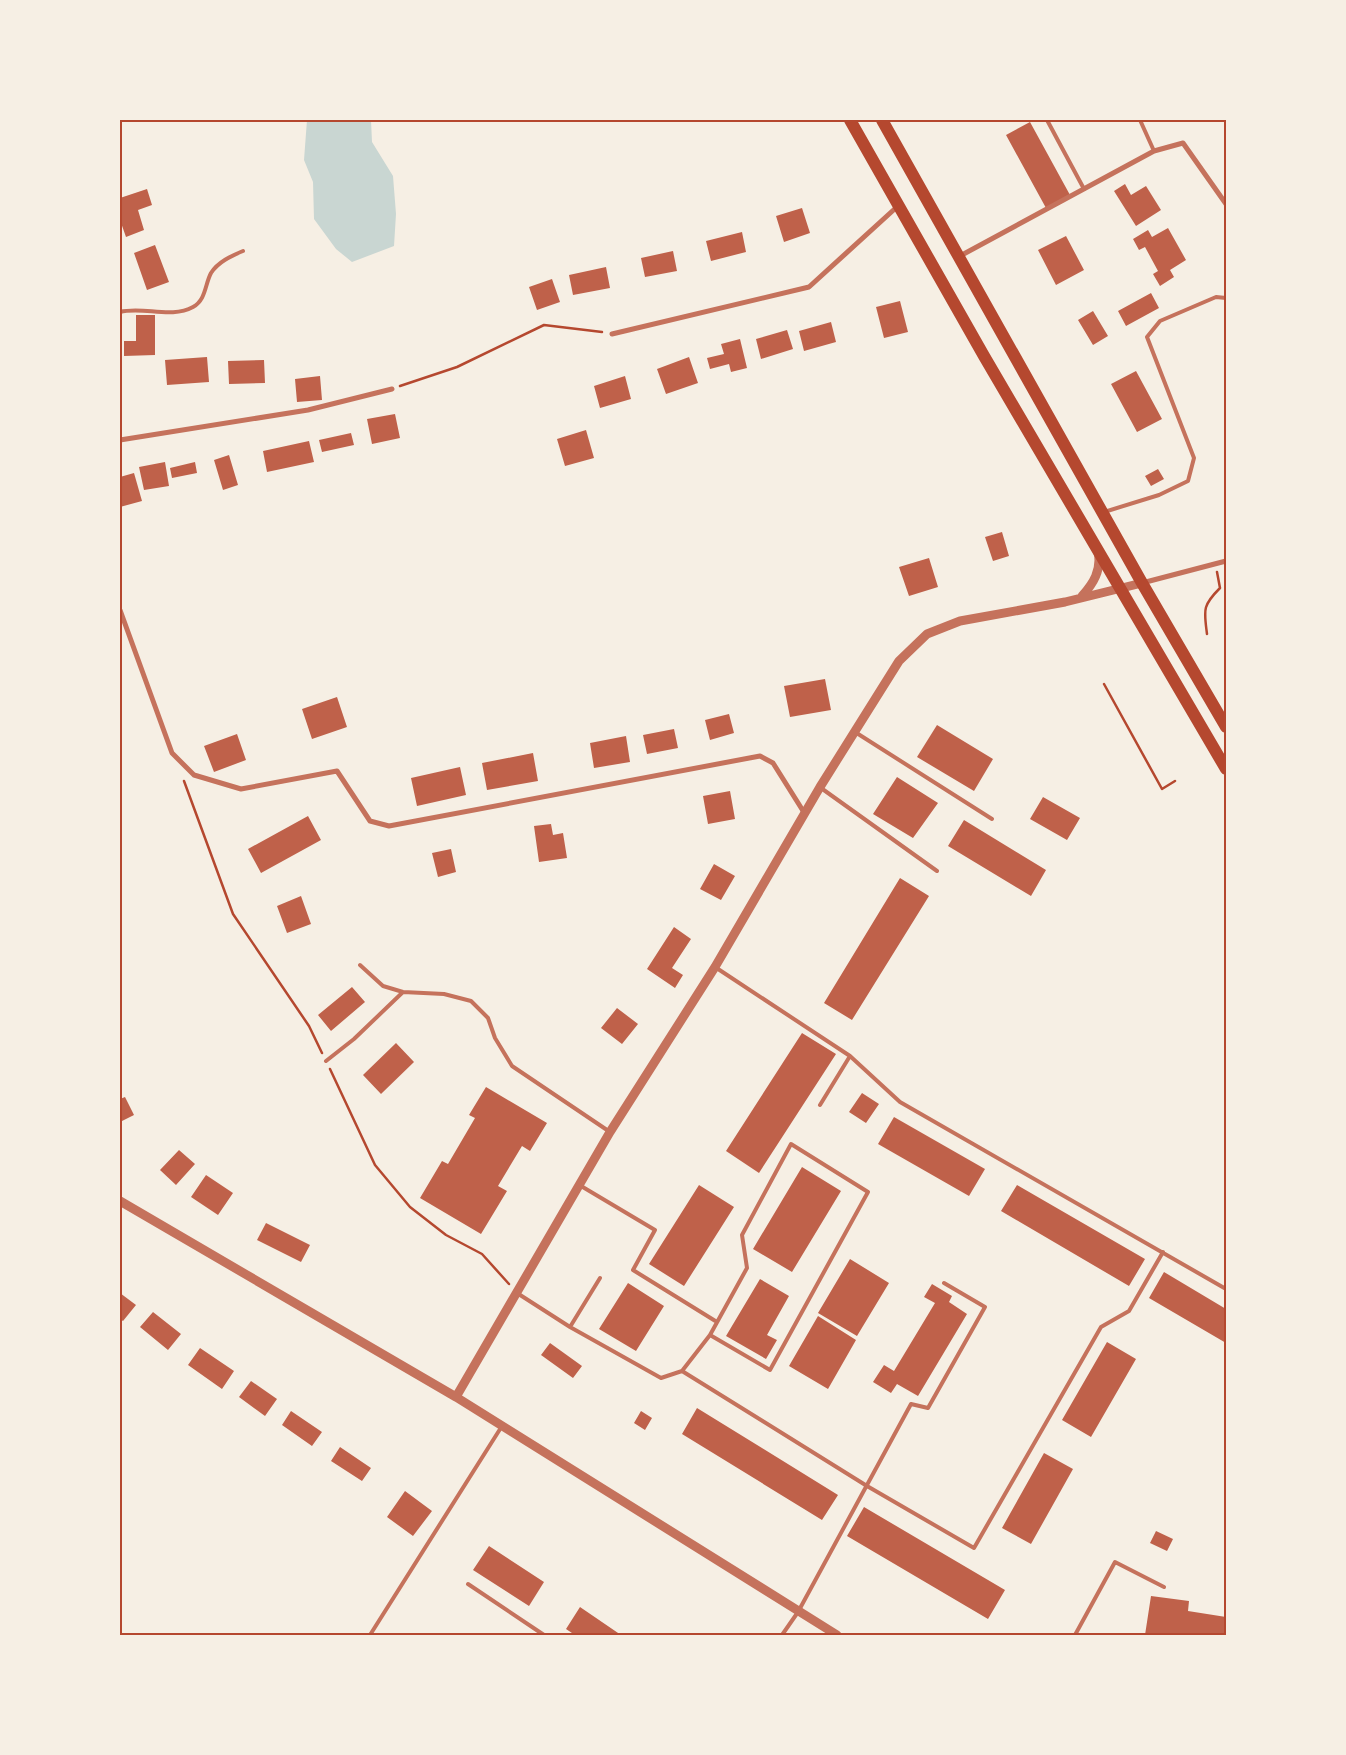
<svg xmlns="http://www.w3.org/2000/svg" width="1346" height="1755" font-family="'Roboto Serif',serif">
<rect width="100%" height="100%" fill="#f6efe4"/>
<!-- water -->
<path fill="#c9d6d2" d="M307 120H371L372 142 393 176 396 214 394 246 352 262 336 249 314 219 313 182 304 160Z"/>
<!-- building -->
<path fill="#bf614a" d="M1030 122 1070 195 1046 208 1006 135Z
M1125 184 1131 195 1146 186 1161 210 1136 226 1114 191Z
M147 189 152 205 138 210 144 230 126 237 120 220V198Z
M802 208 810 233 784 242 776 216Z
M1168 228 1186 260 1170 270 1174 277 1160 286 1153 274 1158 271 1145 247 1139 250 1133 239 1148 230 1152 237Z
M742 232 746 252 711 261 706 241Z
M1066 236 1084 270 1056 285 1038 250Z
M155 245 169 282 147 290 134 253Z
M673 251 677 271 645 277 641 258Z
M606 267 610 288 573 295 569 275Z
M552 279 560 302 537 310 529 287Z
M1151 293 1159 308 1126 326 1118 311Z
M900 301 908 332 884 338 876 307Z
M1093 311 1108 336 1093 345 1078 320Z
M136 315H155V355L124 356V341H136Z
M831 322 836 342 804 351 799 331Z
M787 330 793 349 761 359 756 339Z
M740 339 747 368 731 372 729 364 710 369 707 358 724 354 721 344Z
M207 357 209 382 167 385 165 360Z
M689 357 698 383 666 394 657 369Z
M264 360 265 383 229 384 228 361Z
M1136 371 1162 419 1137 432 1111 384Z
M320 376 322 400 297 402 295 379Z
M625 376 631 399 600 408 594 386Z
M395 414 400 438 372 444 367 419Z
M586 430 594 458 565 466 557 439Z
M351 433 354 445 322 452 319 440Z
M309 441 314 462 267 472 263 451Z
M229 455 238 485 223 490 214 460Z
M165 462 169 486 144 490 139 467Z
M195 462 197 473 172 478 170 468Z
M1158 469 1164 479 1151 486 1145 476Z
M134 473 142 501 120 507V477Z
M1002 532 1009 556 993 561 985 537Z
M929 558 938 587 909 596 899 567Z
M825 679 831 710 790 717 784 686Z
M337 697 347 727 312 739 302 709Z
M729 714 734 733 710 740 705 720Z
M937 725 993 759 974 791 917 757Z
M674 729 678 748 647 754 643 735Z
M237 734 246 760 214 772 204 746Z
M626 736 630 762 594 768 590 743Z
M533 753 538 781 487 790 482 763Z
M460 767 466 795 417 806 411 778Z
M897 777 938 803 913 838 873 814Z
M730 791 735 819 708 824 703 796Z
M1043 797 1080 818 1067 840 1030 819Z
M308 816 321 840 261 873 248 849Z
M964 820 1046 870 1031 896 948 846Z
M551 824 553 835 563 833 567 858 539 862 534 826Z
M451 849 456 872 438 877 432 853Z
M714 864 735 876 721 900 700 889Z
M900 878 929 896 852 1020 824 1003Z
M301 896 311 924 287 933 277 906Z
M674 927 691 939 672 968 683 975 675 988 647 969Z
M352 987 365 1002 331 1031 318 1015Z
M617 1008 638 1024 622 1044 601 1028Z
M802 1033 836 1054 759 1173 726 1151Z
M396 1043 414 1062 381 1094 363 1075Z
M486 1087 547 1123 530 1151 522 1146 498 1186 507 1191 481 1234 420 1198 442 1161 448 1164 475 1118 469 1115Z
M862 1093 879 1104 866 1123 849 1112Z
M125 1097 134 1115 120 1122V1099Z
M894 1117 985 1169 969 1196 878 1144Z
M179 1150 195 1164 176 1185 160 1170Z
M802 1167 841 1191 792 1272 753 1249Z
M206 1175 233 1193 218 1215 191 1197Z
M699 1185 734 1207 684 1286 649 1264Z
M1017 1185 1145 1259 1129 1286 1001 1211Z
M266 1223 310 1245 301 1262 257 1240Z
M850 1259 889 1283 857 1336 818 1313Z
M1164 1272 1226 1309V1343L1149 1298Z
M760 1279 789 1296 767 1335 777 1340 766 1359 726 1336Z
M628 1283 664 1306 636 1351 599 1329Z
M932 1284 952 1296 949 1302 967 1314 918 1396 897 1384 891 1393 873 1382 884 1365 894 1371 935 1303 924 1297Z
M120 1293 136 1305 123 1321 120 1319Z
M153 1312 181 1334 168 1350 140 1327Z
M818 1316 856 1340 828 1389 789 1366Z
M1107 1342 1136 1359 1091 1437 1062 1420Z
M550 1343 582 1366 573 1378 541 1355Z
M200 1348 234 1371 222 1389 188 1365Z
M251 1381 277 1399 265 1416 239 1397Z
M697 1408 838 1495 822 1520 682 1434Z
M291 1411 322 1432 312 1446 282 1425Z
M641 1411 652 1418 645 1430 634 1423Z
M340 1447 371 1468 362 1481 331 1461Z
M1044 1453 1073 1469 1031 1544 1002 1528Z
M405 1491 432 1511 413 1536 387 1517Z
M864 1507 1005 1590 988 1619 847 1536Z
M1156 1531 1173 1539 1167 1551 1150 1543Z
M489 1546 544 1582 529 1606 473 1570Z
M1151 1596 1189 1601 1188 1611 1226 1617V1635H1145Z
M580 1607 621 1635H575L566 1629Z"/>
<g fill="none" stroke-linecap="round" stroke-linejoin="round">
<!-- path -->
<path stroke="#b5482f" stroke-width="2.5" d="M400 386 457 367 544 325 602 332
M1207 634C1204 610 1202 606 1220 588L1217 572
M1104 684 1162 789 1175 781
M184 781 233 914 309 1026 322 1053
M330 1069 375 1165 410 1207 446 1235 482 1254 509 1284"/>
<!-- service -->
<path stroke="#c5725c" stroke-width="4" d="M1047 120 1084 189
M1140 120 1154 151
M120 312C143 306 171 319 193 307 206 300 205 284 211 273 218 262 231 256 243 251
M1104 512 1159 495 1188 481 1194 458 1147 337 1160 321 1216 297 1226 298
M855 732 992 819
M821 788 937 871
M360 965 383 986 403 992 444 994 471 1001 488 1018 495 1038 512 1066 610 1132
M715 967 850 1056 900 1102 1226 1289
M326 1061 354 1039 403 992
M820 1105 850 1056
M581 1186 655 1230 633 1270 717 1322
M517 1293 570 1327 661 1378 682 1371 867 1486 974 1548 1101 1327 1129 1311 1163 1252
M570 1327 600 1278
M682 1371 710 1335 747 1268 742 1235 791 1144 868 1192 770 1370 710 1335
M468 1584 544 1635
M370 1635 502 1426
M782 1635 798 1612 911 1404 928 1408 985 1307 944 1283
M1075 1635 1115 1562 1164 1587"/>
<!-- minor -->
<path stroke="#c5725c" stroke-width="5" d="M960 256 1154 151 1183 143 1226 204
M612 334 809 287 899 205
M120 440 308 410 392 389
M1142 583 1226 561
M120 610 172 753 194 775 241 789 337 771 370 821 389 826 760 756 773 763 805 814"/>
<!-- tertiary -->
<path stroke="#c5725c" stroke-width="9" d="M1082 596C1093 584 1102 570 1098 552
M120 1201 456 1397 837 1635
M456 1397 610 1132 715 967 820 787 899 661 927 634 960 621 1065 602 1142 583"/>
<!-- trunk -->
<path stroke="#b5482f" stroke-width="12" d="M850 120 984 356 1226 769
M882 120 1142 583 1226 727"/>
</g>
<!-- border -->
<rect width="1346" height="1755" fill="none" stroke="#f6efe4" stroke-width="242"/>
<rect x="121" y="121" width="1104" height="1513" fill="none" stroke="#b5482f" stroke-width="2"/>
</svg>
